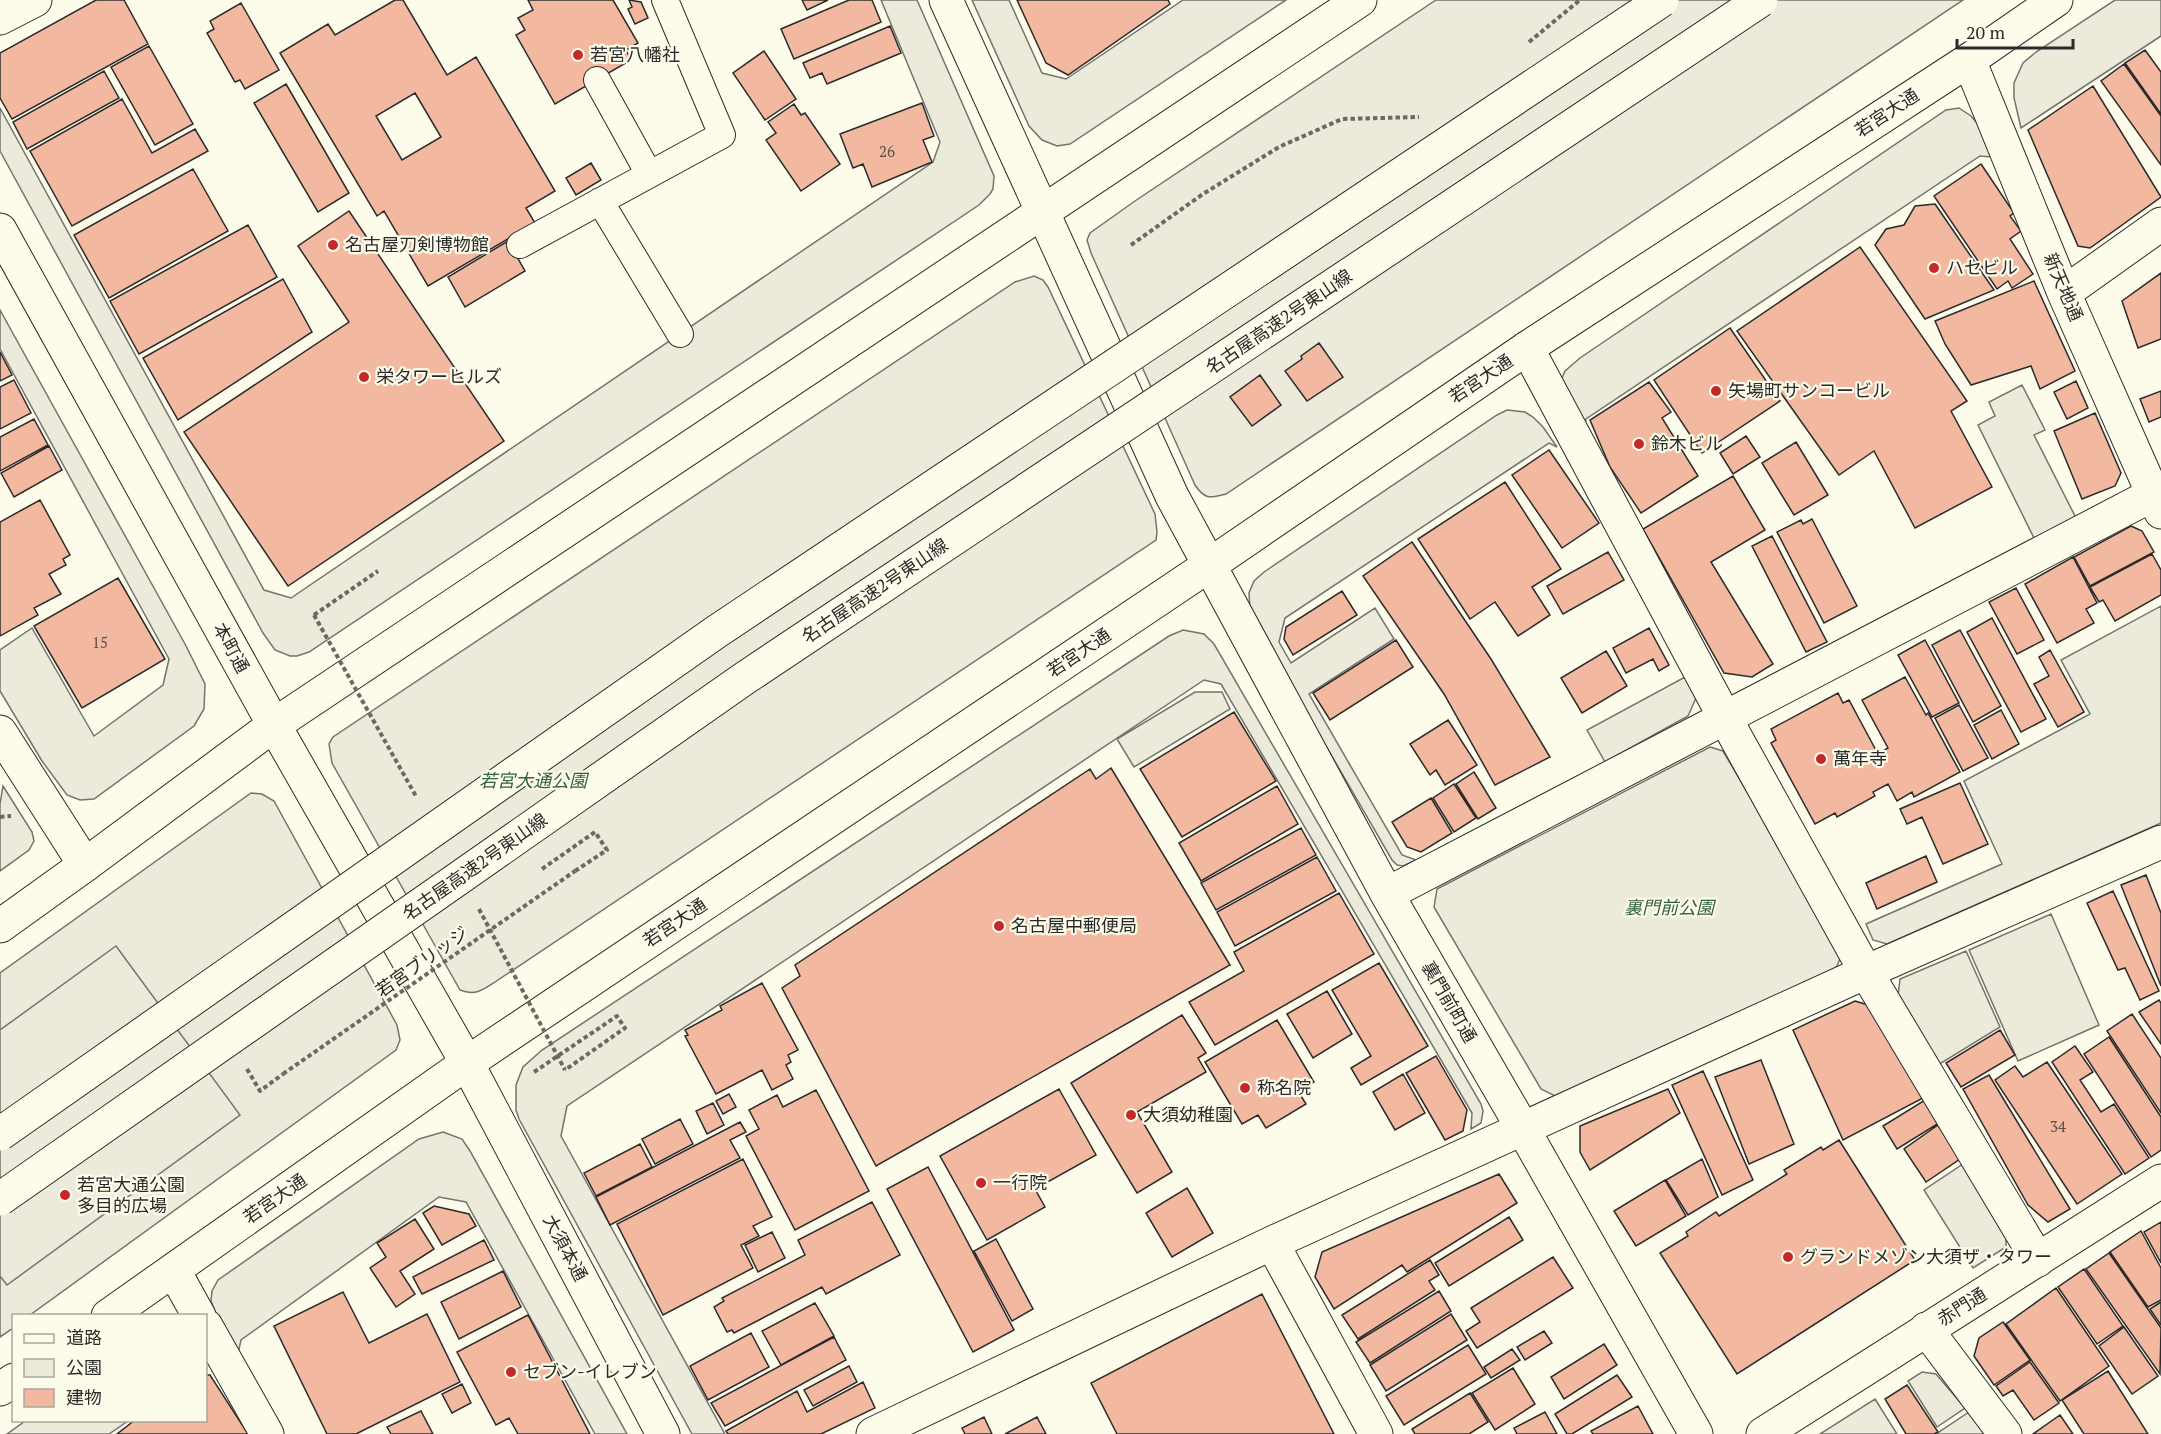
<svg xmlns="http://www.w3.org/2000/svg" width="2161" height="1434" font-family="'PT Serif','Noto Sans JP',serif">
<rect width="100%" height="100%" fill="#fdfbea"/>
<!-- green -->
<path fill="#ecebdb" stroke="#74746e" stroke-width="1.5" d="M1436 0H1963L1226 494C1210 498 1205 500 1195 485L1091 253 1087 240 1090 233 1135 201Z
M1034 276 1043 280 1048 287 1155 514 1157 532 1156 540 495 982C483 990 475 996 460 990L332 763 329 744 333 737 1015 282Z
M1710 747 1723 751 1842 954 1836 968 1557 1097 1541 1089 1434 907 1437 889Z
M251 793 262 794 274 801 397 1025 400 1040 396 1050 30 1315 14 1316 13 1328 0 1337V973Z"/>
<!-- parking -->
<path fill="#eceadb" stroke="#74746e" stroke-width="1.5" d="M881 0H917L994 176 993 189 990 194 979 205 309 652 297 656H290L275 650 263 633 0 151V108L264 590 291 598 933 162 940 142Z
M972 0H1009L1042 73 1066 79 1183 0H1286L1070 144 1057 146 1042 140 1029 126Z
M2115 0H2161V36L2021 128 2014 98V83L2023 63 2036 52Z
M1959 108 1971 116 1977 123 1991 157 1980 156 1586 419 1583 432 1562 378 1565 371 1580 358 1946 110Z
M0 310 185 644 205 684 204 709 194 726 94 799 80 800 67 795 42 761 0 691V650L32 628 94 736 163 685 169 659 0 349Z
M2022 385 2045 430 2034 435 2076 518 2034 538 1978 425 1995 416 1989 402Z
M1507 410 1525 412 1533 417 1543 427 1557 447 1549 443 1285 618 1279 642 1291 663 1375 608 1394 639 1309 694 1402 855 1416 860 1403 866 1397 865 1392 860 1256 625 1250 611 1249 593 1254 581 1264 572 1497 415Z
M2161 606V823L1887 944 1873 940 1866 924 2002 864 1964 781 2090 714 2061 660Z
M1183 630 1204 634 1214 644 1481 1104 1483 1111 1481 1123 1471 1129 1472 1113 1221 684 1204 680 567 1106 561 1136 725 1434H692L519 1119 516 1110V1085L523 1067 542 1050 1169 636Z
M1685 677 1696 698 1688 716 1605 762 1587 730Z
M1195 692H1222L1230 709 1134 767 1117 739Z
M3 786 32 832 34 841 29 850 0 871V804Z
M2051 914 2099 1025 2018 1061 1969 950Z
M116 946 240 1115 7 1285 0 1276V1030Z
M1966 951 2000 1027 1938 1065 1898 996 1900 979Z
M443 1132 462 1139 470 1151 627 1434H595L466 1202 439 1197 241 1340 238 1354 217 1316 211 1301 212 1291 218 1280 419 1139Z
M1963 1164 2006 1237V1247L1973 1268 1924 1190Z
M1922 1372 1936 1374 1965 1408 1937 1427 1908 1381Z
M1875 1399 1897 1434H1820Z
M1969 1412 1985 1434H1936Z
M25 1421V1420L128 1421 109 1434H7Z"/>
<!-- building -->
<path fill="#f2b8a0" stroke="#2b2b2b" stroke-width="1.5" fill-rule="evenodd" d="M96 0H124L148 44 12 119 0 98V53Z
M395 0H403L447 75 476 57 555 191 526 208 535 223 428 286 384 211 377 216 280 53 328 24 335 35ZM415 93 441 137 402 160 376 116Z
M528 0H613L638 43 626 50 631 60 555 104 516 35 525 30 518 18 533 10Z
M629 0 641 2 648 18 635 24 628 9 632 7Z
M802 0H828L807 10Z
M849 0H872L881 22 794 59 781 29Z
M1017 0H1168L1170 4 1068 75 1046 63Z
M241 3 279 70 245 89 240 80 235 82 207 33 214 29 210 21Z
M890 26 901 53 827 84 822 73 810 78 803 63Z
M149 46 193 124 155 145 111 67Z
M2145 50 2161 72V114L2125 63Z
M764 51 796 99 765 120 733 73Z
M2124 64 2161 116V165L2101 81Z
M104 71 119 98 27 149 13 122Z
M286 84 349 193 318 212 254 103Z
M2093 86 2161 197 2090 248 2078 246 2028 130Z
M122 99 152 153 195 129 208 151 72 226 30 151Z
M922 103 934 136 923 140 932 162 872 187 863 164 853 168 840 134Z
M794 104 801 115 805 113 840 164 801 191 766 140 776 133 768 122Z
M591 163 601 180 576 195 566 178Z
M1981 164 2014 213 2010 216 2021 231 2010 239 2033 274 2012 288 2008 281 1997 289 1934 196Z
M193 169 228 231 109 298 74 235Z
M1935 204 1994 290 1925 319 1875 245 1886 229 1904 225 1915 206Z
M349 211 504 441 288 586 184 432 349 322 298 246Z
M248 225 277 277 139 354 110 301Z
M508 241 525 271 465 307 448 277Z
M1860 247 1967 401 1951 411 1992 487 1915 528 1874 451 1839 475 1737 331Z
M2161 273V339L2138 348 2122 301Z
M283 279 312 332 178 420 143 358Z
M2034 281 2075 371 2040 389 2031 366 1971 385 1945 344 1935 321Z
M1730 328 1780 401 1702 453 1654 380Z
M1319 343 1343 377 1307 401 1285 371 1302 359 1301 356Z
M0 352 12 375 0 381Z
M1260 375 1281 405 1252 426 1230 397Z
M14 380 31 413 0 429V387Z
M2076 381 2088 408 2067 419 2054 392Z
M1649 382 1671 412 1662 418 1698 476 1641 513 1610 467 1590 420Z
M2161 391V417L2149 422 2140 399Z
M2095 413 2121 473 2115 486 2082 499 2054 431Z
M34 419 48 445 0 471V437Z
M1746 436 1760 457 1733 474 1720 453Z
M1796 442 1828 495 1794 515 1762 463Z
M49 446 62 470 14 497 1 473Z
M1549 450 1599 523 1562 548 1512 475Z
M1733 476 1765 530 1711 562 1773 664 1752 677 1724 673 1643 529Z
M1505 482 1561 569 1532 587 1550 615 1518 636 1495 602 1470 619 1418 539Z
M40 500 70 555 63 559 66 565 49 574 61 594 34 608 38 615 0 636V522Z
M1812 519 1857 606 1824 623 1777 532 1801 520 1803 524Z
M2131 526 2142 531 2154 552 2090 586 2074 557Z
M1772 536 1827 642 1806 652 1752 546Z
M1412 542 1491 659 1550 757 1495 785 1444 694 1363 576Z
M1608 552 1624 580 1563 614 1547 586Z
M2152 554 2161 570V595L2115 621 2103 600 2099 602 2090 587Z
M2073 557 2097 603 2086 609 2094 623 2057 643 2025 584Z
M118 578 165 659 82 708 34 626Z
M2016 588 2044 640 2017 654 1989 602Z
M1342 591 1357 615 1293 655 1284 639 1286 627Z
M1992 618 2046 719 2021 732 1967 632Z
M1649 628 1669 665 1659 671 1653 659 1626 673 1613 648Z
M1960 630 2001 706 1973 722 1932 645Z
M1396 640 1413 667 1330 720 1313 693Z
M1925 640 1959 703 1932 717 1898 655Z
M2050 650 2084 712 2058 727 2034 684 2049 676 2039 657Z
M1606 651 1627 686 1582 713 1561 678Z
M1905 677 1926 715 1928 713 1960 772 1914 797 1912 792 1897 801 1888 784 1873 792 1875 796 1837 817 1835 813 1815 824 1771 743 1776 740 1771 729 1838 693 1843 703 1849 700 1878 754 1888 748 1862 700Z
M1959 705 1988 758 1963 771 1935 718Z
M2001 710 2019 744 1992 759 1974 725Z
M1234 712 1276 781 1182 837 1140 769Z
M1448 720 1477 765 1445 785 1436 770 1430 775 1410 744Z
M1111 768 1230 965 876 1166 782 988 800 976 795 965 1090 769 1096 779Z
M1474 772 1496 808 1478 819 1456 784Z
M1960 783 1988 844 1943 864 1922 817 1907 824 1900 809Z
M1454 784 1476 818 1454 832 1433 798Z
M1277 786 1298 824 1201 881 1179 843Z
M1431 798 1452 833 1421 852 1407 847 1392 822Z
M1301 828 1316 855 1216 910 1201 883Z
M1926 856 1937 882 1877 909 1866 883Z
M1317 857 1336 891 1235 946 1217 912Z
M2146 875 2161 913V986L2121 885Z
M2113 891 2159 991 2140 1000 2125 968 2118 970 2087 903Z
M1339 893 1374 954 1215 1045 1189 1002 1244 971 1234 952Z
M1379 963 1428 1046 1361 1085 1351 1068 1371 1056 1332 990Z
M762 983 798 1050 788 1055 791 1062 786 1065 793 1079 772 1090 762 1070 716 1094 685 1036 688 1035 685 1030 722 1010 720 1006Z
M1327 991 1352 1034 1313 1058 1287 1014Z
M2159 1000 2161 1003V1044L2139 1012Z
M1855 1001 1868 1005 1923 1098 1843 1140 1793 1030Z
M2132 1014 2161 1058V1113L2107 1031Z
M1182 1015 1206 1053 1198 1058 1206 1072 1137 1112 1172 1172 1137 1193 1071 1083Z
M1277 1020 1314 1082 1298 1091 1306 1104 1266 1128 1258 1115 1242 1124 1205 1062Z
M2000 1030 2015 1055 1961 1087 1946 1063Z
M2109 1037 2161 1117V1150L2151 1157 2084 1054Z
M2075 1046 2093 1072 2080 1080 2101 1112 2114 1104 2149 1158 2125 1174 2052 1062Z
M1436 1056 1467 1110 1463 1131 1445 1140 1406 1073Z
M1761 1060 1794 1144 1749 1164 1715 1077Z
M2047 1062 2122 1174 2077 1204 1995 1080 2015 1066 2023 1077Z
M1703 1071 1753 1180 1722 1195 1672 1085Z
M1403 1074 1425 1113 1395 1130 1373 1092Z
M1989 1075 2070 1209 2048 1222 2028 1205 1963 1089Z
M1059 1089 1096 1155 1035 1189 1045 1207 987 1240 940 1156Z
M1668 1089 1680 1113 1590 1170 1580 1152V1126Z
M816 1090 869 1191 795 1230 746 1136 759 1129 749 1110 777 1095 783 1107Z
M729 1094 736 1107 723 1114 716 1101Z
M1925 1100 1939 1123 1897 1149 1883 1126Z
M713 1103 724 1125 707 1134 696 1111Z
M680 1119 693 1144 655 1164 642 1139Z
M740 1122 746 1132 730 1140 740 1158 610 1225 596 1197Z
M1938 1125 1960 1159 1926 1182 1904 1149Z
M1839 1140 1915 1260 1737 1374 1660 1253 1688 1236 1686 1232 1716 1212 1719 1216 1787 1174 1784 1170 1821 1147 1823 1150Z
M640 1144 652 1167 596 1196 584 1173Z
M743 1159 772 1217 753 1226 759 1236 741 1245 753 1268 663 1315 617 1224Z
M1702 1159 1718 1197 1688 1215 1666 1180Z
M928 1167 1014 1330 973 1352 887 1189Z
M1499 1174 1517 1203 1407 1272 1402 1265 1334 1309 1315 1277 1322 1252Z
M1665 1180 1686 1216 1636 1246 1614 1211Z
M1187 1188 1213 1233 1172 1257 1146 1213Z
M872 1202 900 1255 826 1294 822 1287 734 1333 732 1330 727 1332 714 1307 724 1301 722 1298 805 1255 798 1240Z
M434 1206 469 1214 476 1226 442 1245 423 1213Z
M1509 1217 1523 1240 1449 1286 1435 1263Z
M415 1219 434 1249 400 1271 415 1294 396 1307 370 1268 386 1257 377 1243Z
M2161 1222V1263L2144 1232Z
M2141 1231 2161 1268V1300L2148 1307 2110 1252Z
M772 1232 785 1258 758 1272 745 1245Z
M996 1239 1033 1309 1012 1321 974 1251Z
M484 1240 494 1260 422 1294 413 1277Z
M2109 1253 2161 1328 2160 1374 2086 1269Z
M1553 1257 1573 1288 1477 1348 1466 1331 1480 1322 1471 1308Z
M1430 1260 1439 1275 1429 1281 1435 1290 1358 1339 1342 1315Z
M2084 1269 2123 1326 2097 1344 2058 1287Z
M503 1271 521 1307 459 1339 441 1302Z
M2056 1288 2109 1366 2060 1401 2006 1324Z
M1439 1291 1451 1311 1370 1363 1356 1342Z
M343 1292 369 1343 427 1314 460 1382 356 1434H327L274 1326Z
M1262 1294 1334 1434H1117L1091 1383Z
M2161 1302V1325L2150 1309Z
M815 1303 834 1336 781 1365 762 1331Z
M1451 1314 1467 1340 1386 1391 1370 1365Z
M528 1315 590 1434H518L509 1418 496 1425 457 1352Z
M2003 1322 2030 1360 1994 1385 1974 1356 1979 1338Z
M2124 1327 2158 1376 2132 1394 2099 1346Z
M1544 1331 1552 1343 1525 1360 1517 1347Z
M751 1333 769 1367 708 1400 690 1366Z
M834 1337 846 1360 725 1426 711 1403Z
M1604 1344 1617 1365 1564 1399 1551 1377Z
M1468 1345 1486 1374 1404 1425 1386 1396Z
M1512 1349 1520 1360 1491 1378 1484 1367Z
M2030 1362 2059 1403 2034 1420 2013 1390 2003 1396 1996 1386Z
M849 1366 857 1382 813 1406 804 1390Z
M1513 1368 1535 1404 1495 1430 1472 1393Z
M2108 1371 2148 1434H2084L2062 1400Z
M206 1375H210L248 1434H117L135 1420H206Z
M1617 1375 1632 1397 1572 1434H1567L1555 1414Z
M863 1382 875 1408 821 1434H728L726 1431 797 1391 807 1412Z
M462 1384 471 1403 452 1413 442 1394Z
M1907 1385 1938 1432 1934 1434H1906L1885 1399Z
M1470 1393 1488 1422 1469 1434H1415L1412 1429Z
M1638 1406 1653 1434H1593L1591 1431Z
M421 1411 433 1434H391L387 1427Z
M1545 1412 1557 1434H1517L1514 1428Z
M2060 1415 2073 1434H2033Z
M984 1417 992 1434H965L962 1428Z
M1037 1417 1046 1434H1005Z"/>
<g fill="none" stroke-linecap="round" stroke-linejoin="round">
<!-- pedestrian casing -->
<g stroke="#2b2b2b" stroke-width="28">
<path id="pedestrian" d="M597 80 649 174
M600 201 680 334
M520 245 722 135 665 0"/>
</g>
<!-- minor casing -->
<g stroke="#2b2b2b" stroke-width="35">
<path id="minor" d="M946 0 1172 496 1387 894 1523 1129 1696 1434
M0 18 35 0
M1969 60 2064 293 2161 512
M2064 293 2161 224
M1527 348 1725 718 1866 972 2038 1260
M0 732 85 865
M1387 894 2154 494 2161 493
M1272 1243 1376 1434
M174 1271 199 1316
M206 1326 267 1434
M1926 1329 2005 1434
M873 1434 1272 1243 1866 972 2161 842
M1763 1434 2161 1181"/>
</g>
<!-- tertiary casing -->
<g stroke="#2b2b2b" stroke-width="35">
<path id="tertiary" d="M0 230 274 725 467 1063 663 1434
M0 926 85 865 274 725 1360 0
M108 1316 467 1063 1208 566 1527 348 1969 60 2056 0
M0 1389 14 1380"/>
</g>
<!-- path -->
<path stroke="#6a6964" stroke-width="4" stroke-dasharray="4.5 3" stroke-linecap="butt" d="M1529 42 1580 0
M1131 245 1203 194 1279 147 1342 119 1419 117
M314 615 378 571
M0 817 11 816
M542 869 595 832 607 850 575 871
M247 1069 260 1091 283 1074
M534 1072 617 1016 625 1028 565 1070"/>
<!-- pedestrian -->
<use href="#pedestrian" stroke="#fdfbea" stroke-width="26"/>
<!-- minor -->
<use href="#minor" stroke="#fdfbea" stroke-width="33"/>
<!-- tertiary -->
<use href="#tertiary" stroke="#fdfbea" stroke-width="33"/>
<!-- motorway-bridge casing -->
<g stroke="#2b2b2b" stroke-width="35" stroke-linecap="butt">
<path id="motorway-bridge" d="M0 1134 716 632 1662 0
M0 1199 745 678 1761 0"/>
</g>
<!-- path-bridge -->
<path stroke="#6a6964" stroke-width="4" stroke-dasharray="4.5 3" stroke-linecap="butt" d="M314 615 417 798
M479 909 565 1070
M283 1074 575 871"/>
<!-- motorway-bridge -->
<use href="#motorway-bridge" stroke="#fdfbea" stroke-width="33"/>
</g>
<!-- markers -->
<g fill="#c62828" stroke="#fdfbea" stroke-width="2">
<circle cx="578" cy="55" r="6"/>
<circle cx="333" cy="245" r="6"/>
<circle cx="1934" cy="268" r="6"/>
<circle cx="364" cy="377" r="6"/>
<circle cx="1716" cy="391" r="6"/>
<circle cx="1639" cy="444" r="6"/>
<circle cx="1821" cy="759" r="6"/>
<circle cx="999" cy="926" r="6"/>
<circle cx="1245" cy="1088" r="6"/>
<circle cx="1131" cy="1115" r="6"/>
<circle cx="981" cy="1183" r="6"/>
<circle cx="65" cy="1195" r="6"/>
<circle cx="1788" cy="1257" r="6"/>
<circle cx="511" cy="1372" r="6"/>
</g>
<g text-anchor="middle" stroke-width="4.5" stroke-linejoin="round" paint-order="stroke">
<!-- number labels -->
<g font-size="15" fill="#5d4e48">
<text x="887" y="157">26</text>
<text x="100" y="648">15</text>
<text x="2058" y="1132">34</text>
</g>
<!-- poi labels -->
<g font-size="18" fill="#2b2b2b" stroke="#fdfbea" text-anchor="start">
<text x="590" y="61">若宮八幡社</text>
<text x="345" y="251">名古屋刀剣博物館</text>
<text x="1946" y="274">ハセビル</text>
<text x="376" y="383">栄タワーヒルズ</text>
<text x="1728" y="397">矢場町サンコービル</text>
<text x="1651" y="450">鈴木ビル</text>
<text x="1833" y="765">萬年寺</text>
<text x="1011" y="932">名古屋中郵便局</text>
<text x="1257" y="1094">称名院</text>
<text x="1143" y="1121">大須幼稚園</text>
<text x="993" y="1189">一行院</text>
<text x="77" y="1191">若宮大通公園<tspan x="77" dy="21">多目的広場</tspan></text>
<text x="1800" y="1263">グランドメゾン大須ザ・タワー</text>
<text x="523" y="1378">セブン-イレブン</text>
</g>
<!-- street labels -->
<g font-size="18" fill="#2b2b2b" stroke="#fdfbea">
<text transform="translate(1887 113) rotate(-33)" y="6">若宮大通</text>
<text transform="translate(2063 287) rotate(67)" y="6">新天地通</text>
<text transform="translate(1279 322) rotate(-34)" y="6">名古屋高速2号東山線</text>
<text transform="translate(1481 379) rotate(-34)" y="6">若宮大通</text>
<text transform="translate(875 591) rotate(-34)" y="6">名古屋高速2号東山線</text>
<text transform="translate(231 648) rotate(61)" y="6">本町通</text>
<text transform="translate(1079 653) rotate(-34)" y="6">若宮大通</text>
<text transform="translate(475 867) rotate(-35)" y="6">名古屋高速2号東山線</text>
<text transform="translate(675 923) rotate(-34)" y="6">若宮大通</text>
<text transform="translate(422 962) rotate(-35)" y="6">若宮ブリッジ</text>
<text transform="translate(1449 1002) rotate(60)" y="6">裏門前町通</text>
<text transform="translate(275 1199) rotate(-35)" y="6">若宮大通</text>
<text transform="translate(565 1248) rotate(62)" y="6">大須本通</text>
<text transform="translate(1962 1307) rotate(-32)" y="6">赤門通</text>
</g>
<!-- park labels -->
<g font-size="18" font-style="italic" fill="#34623c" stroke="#fdfbea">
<text x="533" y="787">若宮大通公園</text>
<text x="1669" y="914">裏門前公園</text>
</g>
</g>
<!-- legend -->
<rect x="12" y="1314" width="195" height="108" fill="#fdfbea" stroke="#a9a89e" stroke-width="1.5"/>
<rect x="24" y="1334" width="30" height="9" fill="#fdfbea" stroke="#a9a89e" stroke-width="1.5"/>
<text x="66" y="1344" font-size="18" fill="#2b2b2b">道路</text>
<rect x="24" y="1359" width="30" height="18" fill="#ecebdb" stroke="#a9a89e" stroke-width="1.5"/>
<text x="66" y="1374" font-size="18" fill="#2b2b2b">公園</text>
<rect x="24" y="1389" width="30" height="18" fill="#f2b8a0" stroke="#a9a89e" stroke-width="1.5"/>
<text x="66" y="1404" font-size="18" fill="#2b2b2b">建物</text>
<!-- scale -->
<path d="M1957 39v9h116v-9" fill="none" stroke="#2b2b2b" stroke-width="3"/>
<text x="1966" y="39" font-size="18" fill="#2b2b2b" stroke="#fdfbea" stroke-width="4.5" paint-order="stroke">20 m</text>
</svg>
